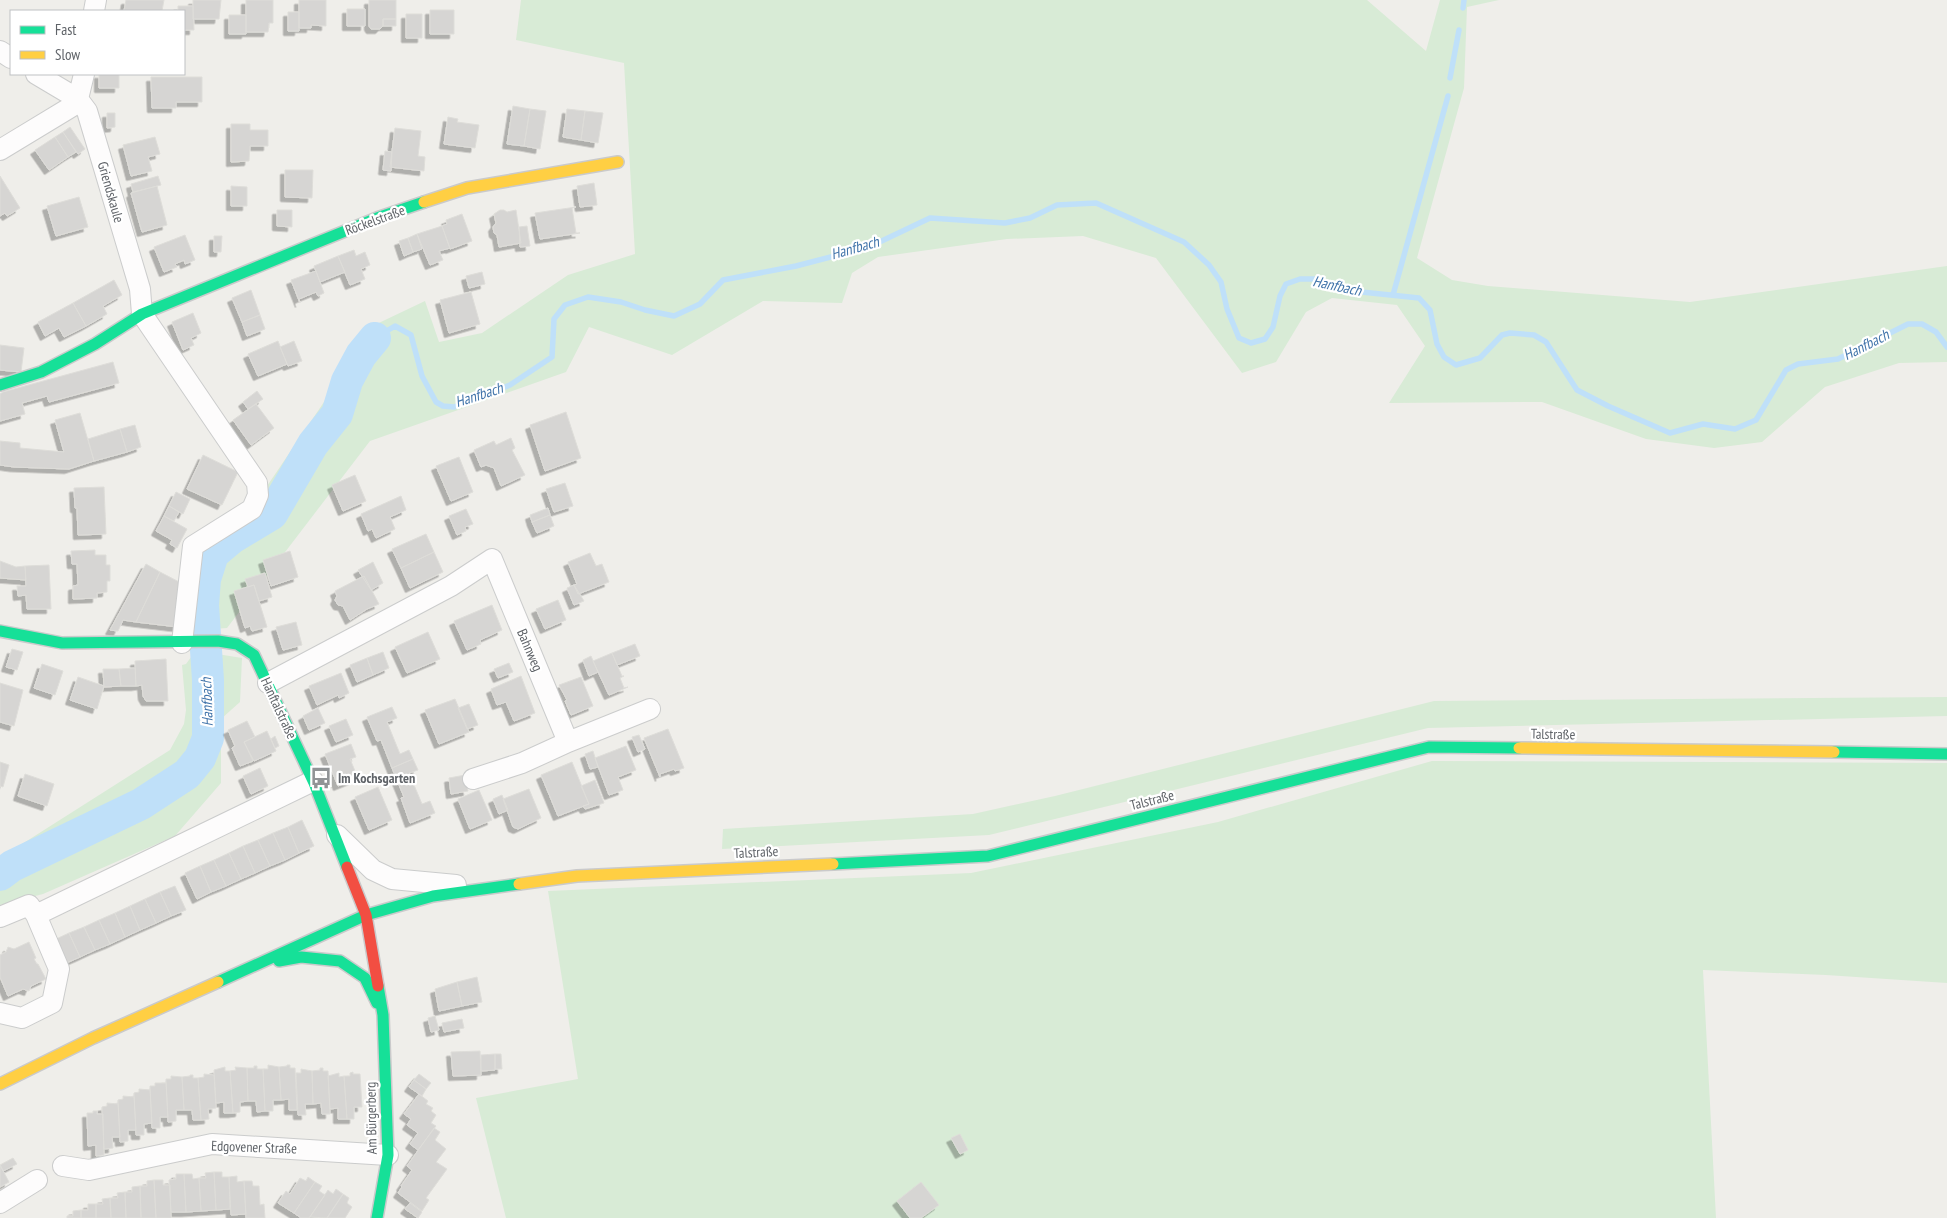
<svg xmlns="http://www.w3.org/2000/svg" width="1947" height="1218" font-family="'PT Sans Narrow',sans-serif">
<defs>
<filter id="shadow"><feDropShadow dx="-4.5" dy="4.5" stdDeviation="0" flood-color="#0004"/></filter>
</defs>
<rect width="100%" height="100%" fill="#efeeea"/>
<!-- green -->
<path fill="#d8ebd6" d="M521 0H1367L1426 51 1440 0H1499L1467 7 1464 88 1417 258 1452 280 1488 286 1690 302 1947 266V362L1899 363 1825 387 1762 442 1714 448 1646 439 1542 402 1389 403 1425 346 1397 305 1332 298 1306 312 1276 362 1242 373 1156 258 1083 236 1007 239 878 257 852 273 842 303 763 301 672 355 589 327 566 372 370 441 227 628 198 630 200 565 246 517 326 399 364 330 425 301 439 342 482 333 568 275 635 254 624 63 516 40Z
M194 653H211L242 658 240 702 221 719V783L175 836 43 894 0 905V858L170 750 184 724 186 710 182 665 186 664Z
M1947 697V716L1428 728 989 835 722 849 723 829 973 814 1055 796 1434 701Z
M1432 761 1947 763V983L1826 975 1703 970 1716 1218H506L476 1098 578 1079 548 891 971 873 1218 822Z"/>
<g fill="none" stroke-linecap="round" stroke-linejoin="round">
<!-- stream -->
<path stroke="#bfe0f9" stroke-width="5.5" d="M1463 8 1464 0
M1450 78 1459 30
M1393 295 1448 96
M375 338 395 326 411 335 422 376 436 402 443 406 454 407 510 385 552 357 554 319 565 305 588 297 621 302 645 310 674 316 700 304 723 280 796 266 869 247 930 218 1005 223 1030 218 1057 205 1096 203 1184 242 1209 265 1221 282 1227 309 1239 338 1251 343 1265 339 1273 327 1280 296 1286 284 1300 279H1317L1352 291 1419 298 1430 310 1437 344 1444 357 1456 365 1480 358 1502 335 1510 333 1534 335 1546 342 1577 390 1608 406 1670 433 1703 424 1735 429 1756 420 1786 370 1798 364 1838 359 1908 324H1922L1936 332 1947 347"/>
<!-- river -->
<path stroke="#bfe0f9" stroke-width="32" d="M0 875 12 866 141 804 187 774 200 758 208 738V680L203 605 205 579 213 554 232 538 272 514 313 444 337 414 347 381 361 355 375 338"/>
</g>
<!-- building -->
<path fill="#d6d5d3" stroke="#deddd9" filter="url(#shadow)" d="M126 0H164L162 11H124Z
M193 0H221L219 19H193Z
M246 0H273V23H269L268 32H246Z
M299 0H326V26L311 25V28H299Z
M369 0H396V19H383V26L380 29H371L369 26Z
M178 6H193L194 30H184V11H178Z
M347 9H365V26H347Z
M430 10H454V34H430Z
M288 12H299V31H288Z
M406 14H422V38H406Z
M229 15H246V34H229Z
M383 19H396V26H383Z
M99 74H119V88H99Z
M151 77H202V102H176V108H152Z
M513 106 530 109 524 146 507 144Z
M530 109 546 111 540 149 524 146Z
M567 109 585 111 581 140 563 137Z
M585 111 603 113 598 143 581 140Z
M107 113H115V127L107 128Z
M448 117 458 119 457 122 479 125 475 148 444 144Z
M231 124H250V130H268V146H250L249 161 231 162Z
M70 127 85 149 78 154 63 132Z
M395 128 421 131 418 156 425 157 424 171 390 167Z
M63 132 76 152 68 157 55 137Z
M55 137 68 157 49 170 35 150Z
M155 137 160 154 148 157 152 171 131 176 123 145Z
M385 151 392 152 391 171 383 170Z
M285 170H313L312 198 285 197Z
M0 176 20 208 7 216 5 213 0 216Z
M158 176 161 185 133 192 131 184Z
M594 183 597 205 580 207 577 186Z
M157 186 167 225 142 232 131 193Z
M231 186 247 187V206H231Z
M79 197 88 227 56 236 47 206Z
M576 207 572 208 576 233H580L540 239 535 213Z
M277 210H292V227L277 226Z
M500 210H504L507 212 516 210 521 243 499 247 497 235 494 233 493 227 496 223 494 214Z
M462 214 472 241 450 249 442 226 447 224 446 220Z
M442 226 450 248 439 251 443 260 430 265 417 234Z
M527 226 530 246 520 247 519 227Z
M417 234 422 249 413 252 408 238Z
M185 235 195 260 185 264 184 260 175 264 177 267 164 272 154 247Z
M214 236H222L221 252H214Z
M408 238 413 252 404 256 399 241Z
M354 250 356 256 365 252 370 265 361 269 365 279 350 285 338 256Z
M338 256 345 272 320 282 314 266Z
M316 271 324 293 318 296 316 292 299 299 300 303 291 280Z
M482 272 485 284 469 288 466 276Z
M114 280 122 295 103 306 107 314 86 326 73 303Z
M251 290 260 315 242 322 232 298Z
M471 292 480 324 449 333 440 300Z
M73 303 86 326 64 337 59 328 45 336 38 322Z
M193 313 201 333 191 338 194 345 183 350 172 322Z
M260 315 265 329 247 336 242 322Z
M278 341 287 364 258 376 248 354Z
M294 341 302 361 288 366 280 347Z
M0 345 24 348 21 372 0 370Z
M113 362 119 383 49 402 47 396 22 403 25 414 0 421V394L3 392Z
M257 391 263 399 248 409 243 402Z
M256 404 274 428 251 445 233 420Z
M566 412 581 458 545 471 530 425Z
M80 413 94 461 69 469 14 467 0 465V441L20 443V448L64 452 55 420Z
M135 425 141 447 127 452 120 429Z
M120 429 127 452 94 461 88 439Z
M511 438 515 448 512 450 525 475 501 486 494 468 486 465 481 467 474 450 494 441 496 445Z
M203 455 238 472 222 505 187 489Z
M459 457 473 492 451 501 436 466Z
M355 475 366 501 343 511 332 485Z
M565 483 573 506 554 512 546 489Z
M104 487 106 534 78 535 77 508H75L74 488Z
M176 492 190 499 183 514 169 506Z
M401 496 406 510 390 517 395 529 376 538 372 529 368 531 361 514Z
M169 506 179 512 174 521 164 516Z
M548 508 550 515 532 522 530 515Z
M466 509 473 524 465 527 466 531 457 535 449 516Z
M550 515 554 526 537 533 532 522Z
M164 516 187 529 177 548 170 544 172 540 156 531Z
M426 534 434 552 401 568 392 549Z
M95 550V555H106V565H110V581H107V592L97 593V598L73 599V586L78 585 77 564H72L71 551Z
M290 551 298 577 271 586 263 560Z
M434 552 443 572 410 588 401 568Z
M590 553 596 566 602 564 609 582 578 594 574 585 577 584 568 562Z
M0 561 16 567 25 566 26 580 0 578Z
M373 562 383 583 371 590 358 570Z
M146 564 160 572 136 622 123 620 118 631 110 630Z
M49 565 51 609H27L26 595 18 596 17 586H26L25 566Z
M160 572 185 585 178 627 136 622Z
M265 573 272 597 259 601 254 585 248 587 245 579Z
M364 576 379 604 367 609 350 620 343 606 338 605 335 600 337 596 335 591Z
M254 585 267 627 252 631 250 626 245 628 234 591Z
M574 585 584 601 574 605 567 588Z
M558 600 566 620 545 629 536 609Z
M492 605 502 630 480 640 481 644 467 650 454 621Z
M296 622 302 645 283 650 276 627Z
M428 632 440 659 407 673 395 647Z
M635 644 640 656 617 665 612 653Z
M12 649 23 652 17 670 6 667Z
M383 652 389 668 373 675 367 658Z
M612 653 622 676H624L620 678 624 688 628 687 609 695 593 661Z
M591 656 598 672 589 676 583 660Z
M367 658 373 675 357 682 350 665Z
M166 659 168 701H146L143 696 142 685 136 686 135 661Z
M509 663 513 672 498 678 494 669Z
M42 664 63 671 55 695 34 688Z
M135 668 136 686H121L119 669Z
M103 669H119L121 686 104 687Z
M341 673 349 693 339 698 338 695 317 705 309 686Z
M521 676 535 713 514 721 506 702 497 705 491 689Z
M78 677 104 686 97 709 70 700Z
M581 677 593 706 571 715 565 701 567 700 559 685Z
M0 683 23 690 14 726 0 722Z
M455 699 469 732 439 744 425 710Z
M469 704 478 725 467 729 458 708Z
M392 707 397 718 387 722 400 754 409 750 413 759 392 768 381 740 377 741 367 717Z
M318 708 325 723 309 730 303 716Z
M346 719 353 735 336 742 329 726Z
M247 721 255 737 244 742 253 761 240 766 232 748 235 746 228 730Z
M668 729 684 768 675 771 674 769 660 774V777L644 738Z
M267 731 276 751 254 761 244 742Z
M639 735 645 749 638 752 632 737Z
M275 736 279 746 275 748 271 739Z
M351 744 356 757 350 759 358 778 338 786 325 754Z
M626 746 636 770 618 777 623 790 609 795 595 758Z
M593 751 598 767 590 769 585 754Z
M413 759 418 770 409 773 422 804 430 801 435 813 410 823 401 798 404 797 392 768Z
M0 762 9 765 3 787 0 786Z
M572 762 589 804 558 816 541 775Z
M260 768 268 786 251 794 243 776Z
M25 774 54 784 47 806 18 796Z
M465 775 468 791 451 794 449 778Z
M595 780 604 803 585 809 583 806 589 804 581 786Z
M378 787 392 820 369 830 355 797Z
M529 789 541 818 518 829 513 827 503 799Z
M479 790 492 820 470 829 458 799Z
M502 795 508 810 499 814 493 799Z
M302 820 314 846 299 853 288 827Z
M288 827 299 853 285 860 273 833Z
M273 833 285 860 270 866 258 840Z
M258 840 270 866 255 873 243 846Z
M243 846 255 873 241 879 229 853Z
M229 853 241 879 226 886 214 860Z
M214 860 226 886 211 892 200 866Z
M200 866 211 892 197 899 185 873Z
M175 886 186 910 171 916 160 892Z
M160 892 171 916 156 923 145 899Z
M145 899 156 923 140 930 130 906Z
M130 906 140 930 125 937 115 913Z
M115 913 125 937 110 944 99 920Z
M99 920 110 944 95 950 84 927Z
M84 927 95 950 80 957 69 933Z
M69 933 80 957 64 964 54 940Z
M29 942 36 958 34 959 37 964H38L46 979 31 986 29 991 23 989 8 996 0 977V955L6 952 8 947 14 949Z
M477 977 482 1002 462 1006 457 982Z
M457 982 462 1006 439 1011 435 989Z
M435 1016 439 1030 431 1032 428 1018Z
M462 1019 464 1028 444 1032 442 1023Z
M480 1051 481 1075 453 1076 451 1052Z
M495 1054H501L502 1069H495Z
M495 1054V1070L481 1071V1055Z
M268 1065 279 1067 281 1100H273V1111H265L263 1069H268Z
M287 1065H290V1068H295L297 1110H289V1099L281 1100 279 1067 287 1066Z
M254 1066H257V1069H263L265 1111 257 1112 256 1101H248L247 1068H254Z
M225 1067V1071H230L233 1113H224V1102L216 1103 214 1070Z
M235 1067 247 1068 248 1101 240 1102V1112L233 1113 230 1071 236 1070Z
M320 1068H323V1071H328L330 1114H322L321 1103 313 1104 312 1071 320 1070Z
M301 1069 312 1071 313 1104H305L306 1115H298L296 1073H301Z
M353 1072V1074H360L362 1107H354V1119H347L344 1076H350V1073Z
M339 1073V1077L344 1076 347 1119H338V1108L330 1109 328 1076Z
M204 1074 214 1075 216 1108 208 1109 209 1119 201 1120 198 1078 204 1077Z
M419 1074 431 1083 426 1089 414 1080Z
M190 1075H193V1078H198L201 1120H193L192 1110H184L182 1077 190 1076Z
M171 1076 182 1077 184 1110H176V1121L168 1122 166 1079H171Z
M414 1080 426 1089 422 1096 409 1087Z
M155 1083H166L168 1117H160V1128H152L150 1086H155Z
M139 1089 150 1090 152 1123 144 1124V1135H136L134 1093 139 1092Z
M419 1094 428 1101 426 1104 433 1108 431 1111 436 1115 431 1123 436 1126 418 1150 410 1144 418 1133 407 1125 411 1119 404 1114Z
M123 1096 134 1097 136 1130H128V1141L120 1142 118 1100 123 1099Z
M107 1103 118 1104 120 1137H112L113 1148 104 1149 102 1107 107 1106Z
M93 1111H97V1114H103L104 1155 96 1156V1145L88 1146 87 1113H93Z
M434 1128 440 1132 435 1140 446 1149 436 1162 447 1169 426 1198 429 1200 422 1211 398 1193 402 1187 401 1186 412 1170 407 1166Z
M960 1134 968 1150 960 1154 951 1138Z
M13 1158 17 1164 3 1171 0 1165Z
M0 1165 9 1182 0 1187Z
M214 1172 216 1210 201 1211 199 1178H206L205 1173Z
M214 1172H222V1177H229L230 1209 216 1210Z
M176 1174H184L186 1212H171L169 1180 176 1179Z
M184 1174H192L193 1179 199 1178 201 1211 186 1212Z
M237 1176V1182L244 1181 246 1214 231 1215 229 1177Z
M308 1177 315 1182 294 1213 278 1203 286 1191 290 1194 300 1178 306 1181Z
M154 1180 156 1218H141L140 1186H147V1181Z
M154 1180H163V1185H170L171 1218H156Z
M244 1181H252L253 1186H259L260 1205 264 1204 265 1218H246Z
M315 1182 322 1186 319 1191 325 1195 309 1218H301L294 1213Z
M921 1182 939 1205 921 1218H910L897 1201Z
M140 1186 141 1218H126L125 1192H132V1187Z
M336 1189 343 1194 327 1218 310 1217 328 1190 333 1194Z
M125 1192 126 1218H111L110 1198H118L117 1193Z
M343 1194 349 1198 347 1203 352 1207 345 1218H327Z
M110 1198 111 1218H96V1204H103L102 1199Z
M410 1203 422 1212 418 1218 405 1209Z
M88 1204H96V1218H81V1210H88Z
M81 1210V1218H67V1216H73V1211Z"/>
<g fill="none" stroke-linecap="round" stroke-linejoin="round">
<!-- street casing -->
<g stroke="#cbcccc" stroke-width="22">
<path id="street" d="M94 11 96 0
M0 51 11 58
M84 74 78 99 87 111 140 289 142 314 257 483 258 495 252 509 193 546 182 643
M0 150 71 107 78 99 36 74
M268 683 451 586 492 559 568 742 650 709
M473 779 522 763 568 742
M337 835 373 870 392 879 456 885
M36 915 313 781
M0 917 29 905 36 915 59 969 52 1003 22 1018 0 1013
M63 1166 89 1170 212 1144 388 1155
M0 1203 37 1180"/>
</g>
<!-- fast casing -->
<g stroke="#cacacb" stroke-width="14">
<path id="fast" d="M0 385 41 372 95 344 142 314 377 218 424 202
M0 631 62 643 218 641 237 644 254 655 314 783 347 867
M1834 752 1947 754
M833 864 988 856 1429 747 1519 748
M279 961 301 957 340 961 365 978 377 1003
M218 982 366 915 433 896 519 884
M377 1218 388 1155 383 1015 378 986"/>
</g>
<!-- slow casing -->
<g stroke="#cacacb" stroke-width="14">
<path id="slow" d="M424 202 467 188 618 162
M1519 748 1834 752
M519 884 577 876 833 864
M0 1084 93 1038 218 982"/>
</g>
<!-- jam casing -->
<g stroke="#cacacb" stroke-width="14">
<path id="jam" d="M347 867 366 915 378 986"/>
</g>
<!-- street -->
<use href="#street" stroke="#fdfcfc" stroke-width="20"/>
<!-- fast -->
<use href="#fast" stroke="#16e098" stroke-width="11"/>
<!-- slow -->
<use href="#slow" stroke="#ffcf43" stroke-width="11"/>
<!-- jam -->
<use href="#jam" stroke="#f24e42" stroke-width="11"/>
</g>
<!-- icons -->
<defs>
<g id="bus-bare" transform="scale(1.725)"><path d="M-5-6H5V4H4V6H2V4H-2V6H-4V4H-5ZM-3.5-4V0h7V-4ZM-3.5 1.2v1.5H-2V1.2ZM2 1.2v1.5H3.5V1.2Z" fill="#919496" stroke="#fff" stroke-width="2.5" paint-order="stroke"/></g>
</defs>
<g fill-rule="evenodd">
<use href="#bus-bare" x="321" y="778"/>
</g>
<g text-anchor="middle" stroke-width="4.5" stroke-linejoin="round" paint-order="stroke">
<!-- street labels -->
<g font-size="14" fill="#5f6368" stroke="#fff">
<text transform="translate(111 192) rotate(74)" y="5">Griendskaule</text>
<text transform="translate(375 220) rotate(-20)" y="5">Röckelstraße</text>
<text transform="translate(530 650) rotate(67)" y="5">Bahnweg</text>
<text transform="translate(279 708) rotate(65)" y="5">Hanftalstraße</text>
<text transform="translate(1553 734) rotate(1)" y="5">Talstraße</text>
<text transform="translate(1152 800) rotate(-14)" y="5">Talstraße</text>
<text transform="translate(756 852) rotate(-3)" y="5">Talstraße</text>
<text transform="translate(371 1118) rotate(-91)" y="5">Am Bürgerberg</text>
<text transform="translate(254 1147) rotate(2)" y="5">Edgovener Straße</text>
</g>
<!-- poi labels -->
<g font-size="14" font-weight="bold" fill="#5f6368" stroke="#fff" text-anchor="start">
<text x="338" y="783">Im Kochsgarten</text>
</g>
<!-- water labels -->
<g font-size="15" font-style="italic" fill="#4174aa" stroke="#fff">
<text transform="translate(855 248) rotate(-16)" y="5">Hanfbach</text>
<text transform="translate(1337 286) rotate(12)" y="5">Hanfbach</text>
<text transform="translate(1866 345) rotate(-27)" y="5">Hanfbach</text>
<text transform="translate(479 395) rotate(-18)" y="5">Hanfbach</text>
<text transform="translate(207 702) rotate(-92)" y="5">Hanfbach</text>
</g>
</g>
<!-- legend -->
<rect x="10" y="10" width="175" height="65" fill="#ffffff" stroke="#bfc1c3"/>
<rect x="20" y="26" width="25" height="8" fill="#16e098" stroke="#bfc1c3"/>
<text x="55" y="35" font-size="15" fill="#5f6368">Fast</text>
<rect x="20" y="51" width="25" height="8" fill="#ffcf43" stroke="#bfc1c3"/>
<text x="55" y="60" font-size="15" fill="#5f6368">Slow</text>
</svg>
